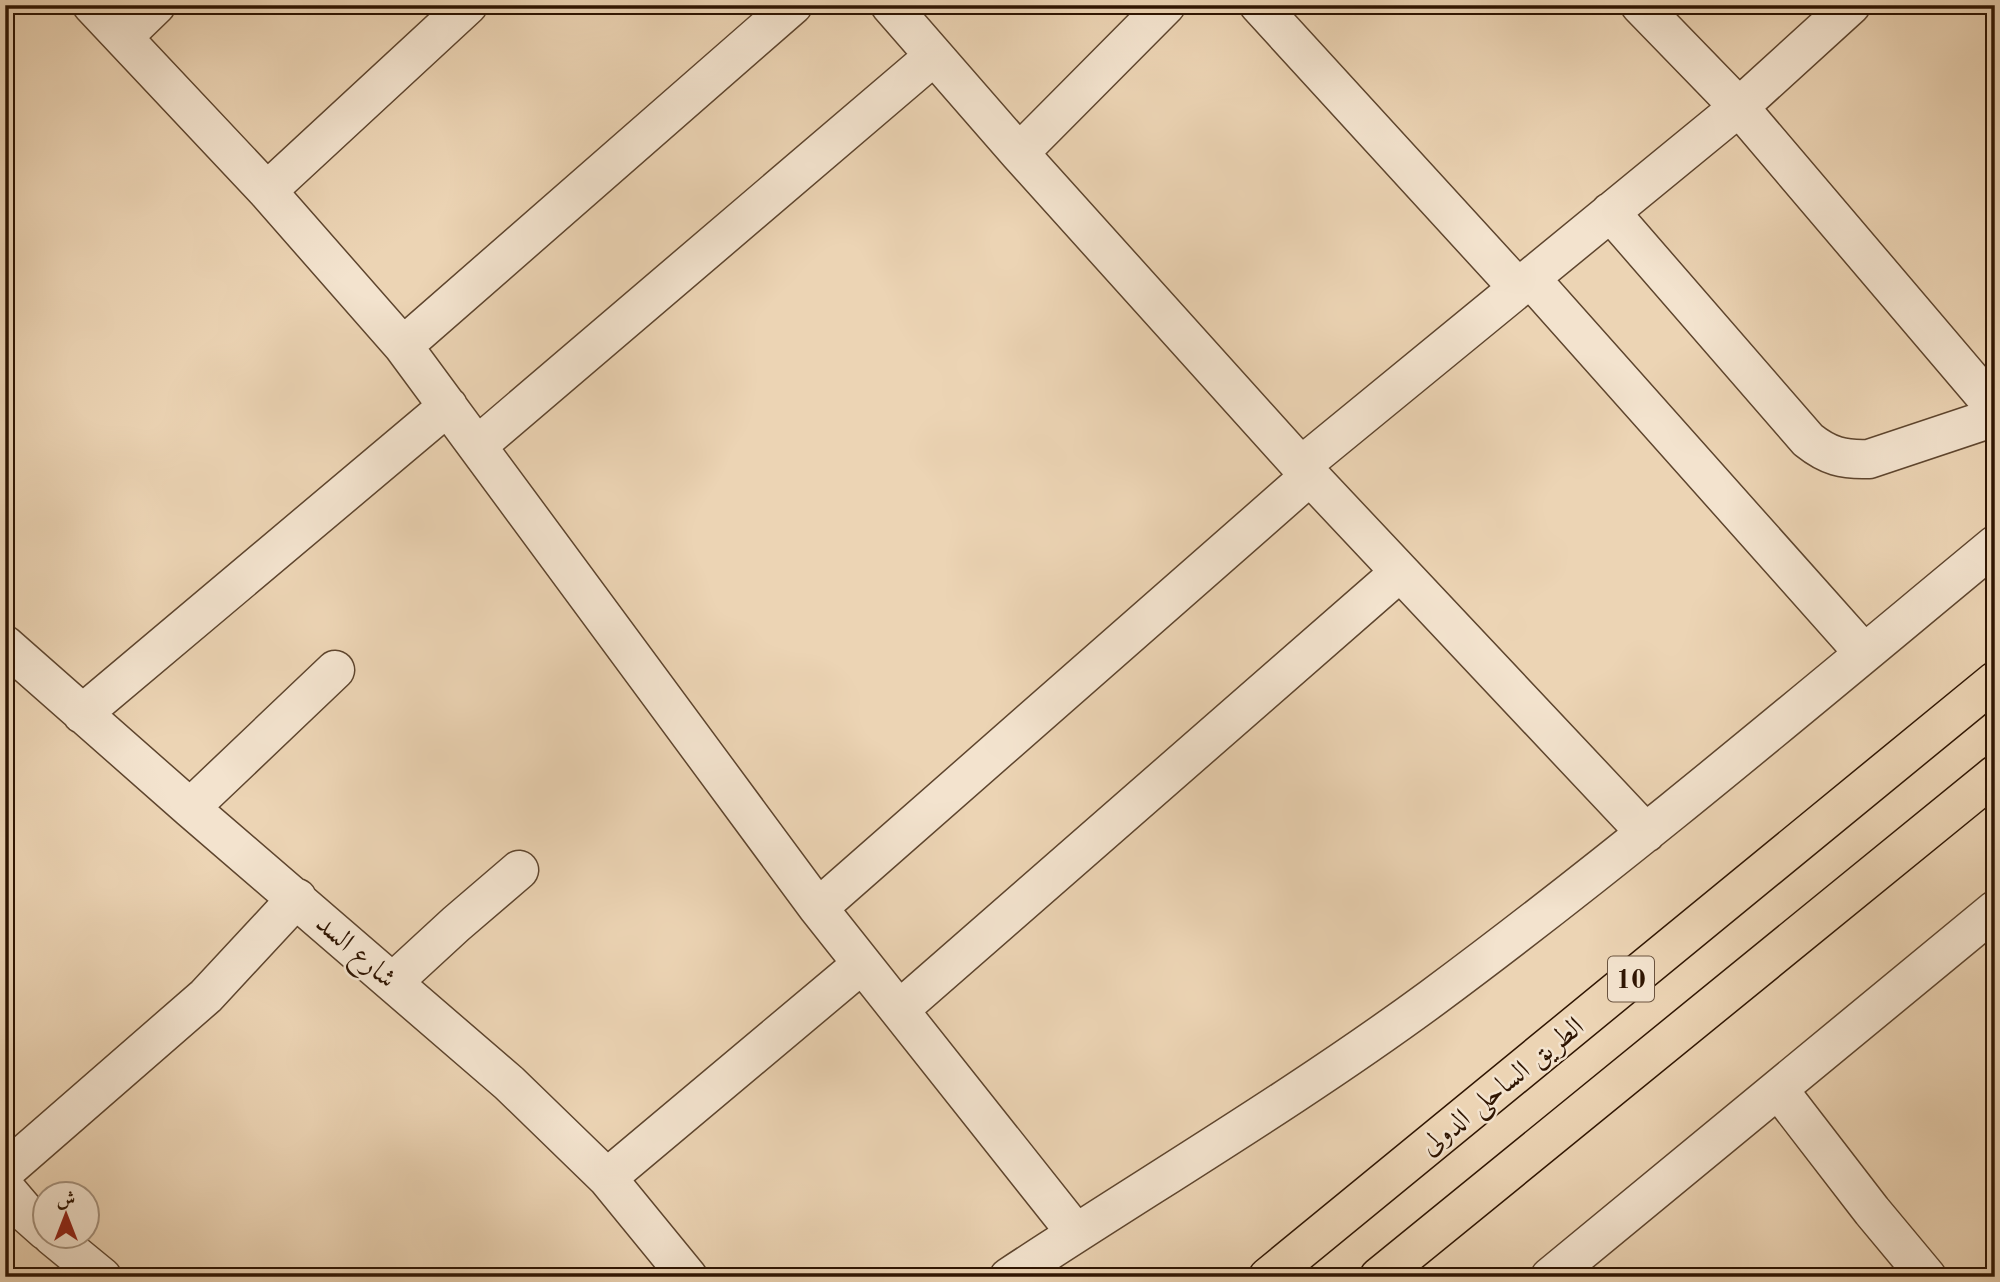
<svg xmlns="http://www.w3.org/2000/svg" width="2000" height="1282" font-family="'Old Standard TT',Amiri,serif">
<rect width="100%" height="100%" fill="#ecd4b4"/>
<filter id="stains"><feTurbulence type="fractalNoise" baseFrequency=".00286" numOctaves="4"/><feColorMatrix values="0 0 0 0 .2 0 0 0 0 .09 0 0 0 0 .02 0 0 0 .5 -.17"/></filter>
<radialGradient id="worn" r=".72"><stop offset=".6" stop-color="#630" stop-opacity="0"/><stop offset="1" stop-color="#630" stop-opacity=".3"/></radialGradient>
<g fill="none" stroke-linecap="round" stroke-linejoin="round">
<!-- minor casing -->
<g stroke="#5e452e" stroke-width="41">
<path id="minor" d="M92 5 267 191 403 346 818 908 1076 1233
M890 5 1019 153 1310 476 1646 833
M1259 5 1518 288
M1640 5 1739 107 1995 408
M123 37 156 5
M1019 153 1166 5
M267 191 468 5
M1610 212 1808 440C1828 456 1843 460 1869 459L1995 417
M1530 278 1864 653
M403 346 793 5
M477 446 934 56
M1301 466 1739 107 1851 5
M5 645 190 808 509 1083 607 1178 688 1277
M82 714 448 406
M190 808 335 670
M818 908 1310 476
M393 982 456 924 519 870
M899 1010 1399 573
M1778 1089 1872 1211 1927 1277
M5 1171 206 996 297 898
M607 1178 862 964
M5 1188 28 1215 46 1231
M52 1236 102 1277
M1009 1277C1150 1184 1296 1098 1432 998 1625 855 1809 699 1995 545
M1550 1277 1995 910"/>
</g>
<!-- highway casing -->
<g stroke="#2f1502" stroke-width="41">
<path id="highway" d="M1268 1277 1995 681
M1379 1277 1995 775"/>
</g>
<!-- minor -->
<use href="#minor" stroke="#f3e3ce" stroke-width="38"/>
<!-- highway -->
<use href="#highway" stroke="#ecd4b4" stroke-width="38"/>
</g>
<g text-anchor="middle" stroke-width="5" stroke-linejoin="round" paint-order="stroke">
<!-- shield labels -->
<rect fill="#f3e3ce" stroke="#6a533f" stroke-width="2" x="1608" y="956.5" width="46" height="45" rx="5"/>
<g font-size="26" font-weight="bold" fill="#2f1502">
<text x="1631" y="988">10</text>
</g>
<!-- street labels -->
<g font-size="28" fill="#2f1502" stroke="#f3e3ce">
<text transform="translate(357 950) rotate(41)" y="10">شارع السد</text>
<text transform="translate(1501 1085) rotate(-39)" y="10">الطريق الساحلى الدولى</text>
</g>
</g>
<!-- margin -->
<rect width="2000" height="1282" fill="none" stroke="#ecd4b4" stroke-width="28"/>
<rect x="7" y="7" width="1986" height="1268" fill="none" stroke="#2f1502" stroke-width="3.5"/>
<rect x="14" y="14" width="1972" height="1254" fill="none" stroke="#2f1502" stroke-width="2"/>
<!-- north arrow -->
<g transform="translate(66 1215)"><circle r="33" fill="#f3e3ce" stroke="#a5917c" stroke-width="2"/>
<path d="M0-5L12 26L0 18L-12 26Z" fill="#8f2418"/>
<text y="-10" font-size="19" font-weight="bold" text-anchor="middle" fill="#2f1502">ش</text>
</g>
<rect width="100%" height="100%" filter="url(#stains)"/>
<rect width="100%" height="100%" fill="url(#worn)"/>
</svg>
